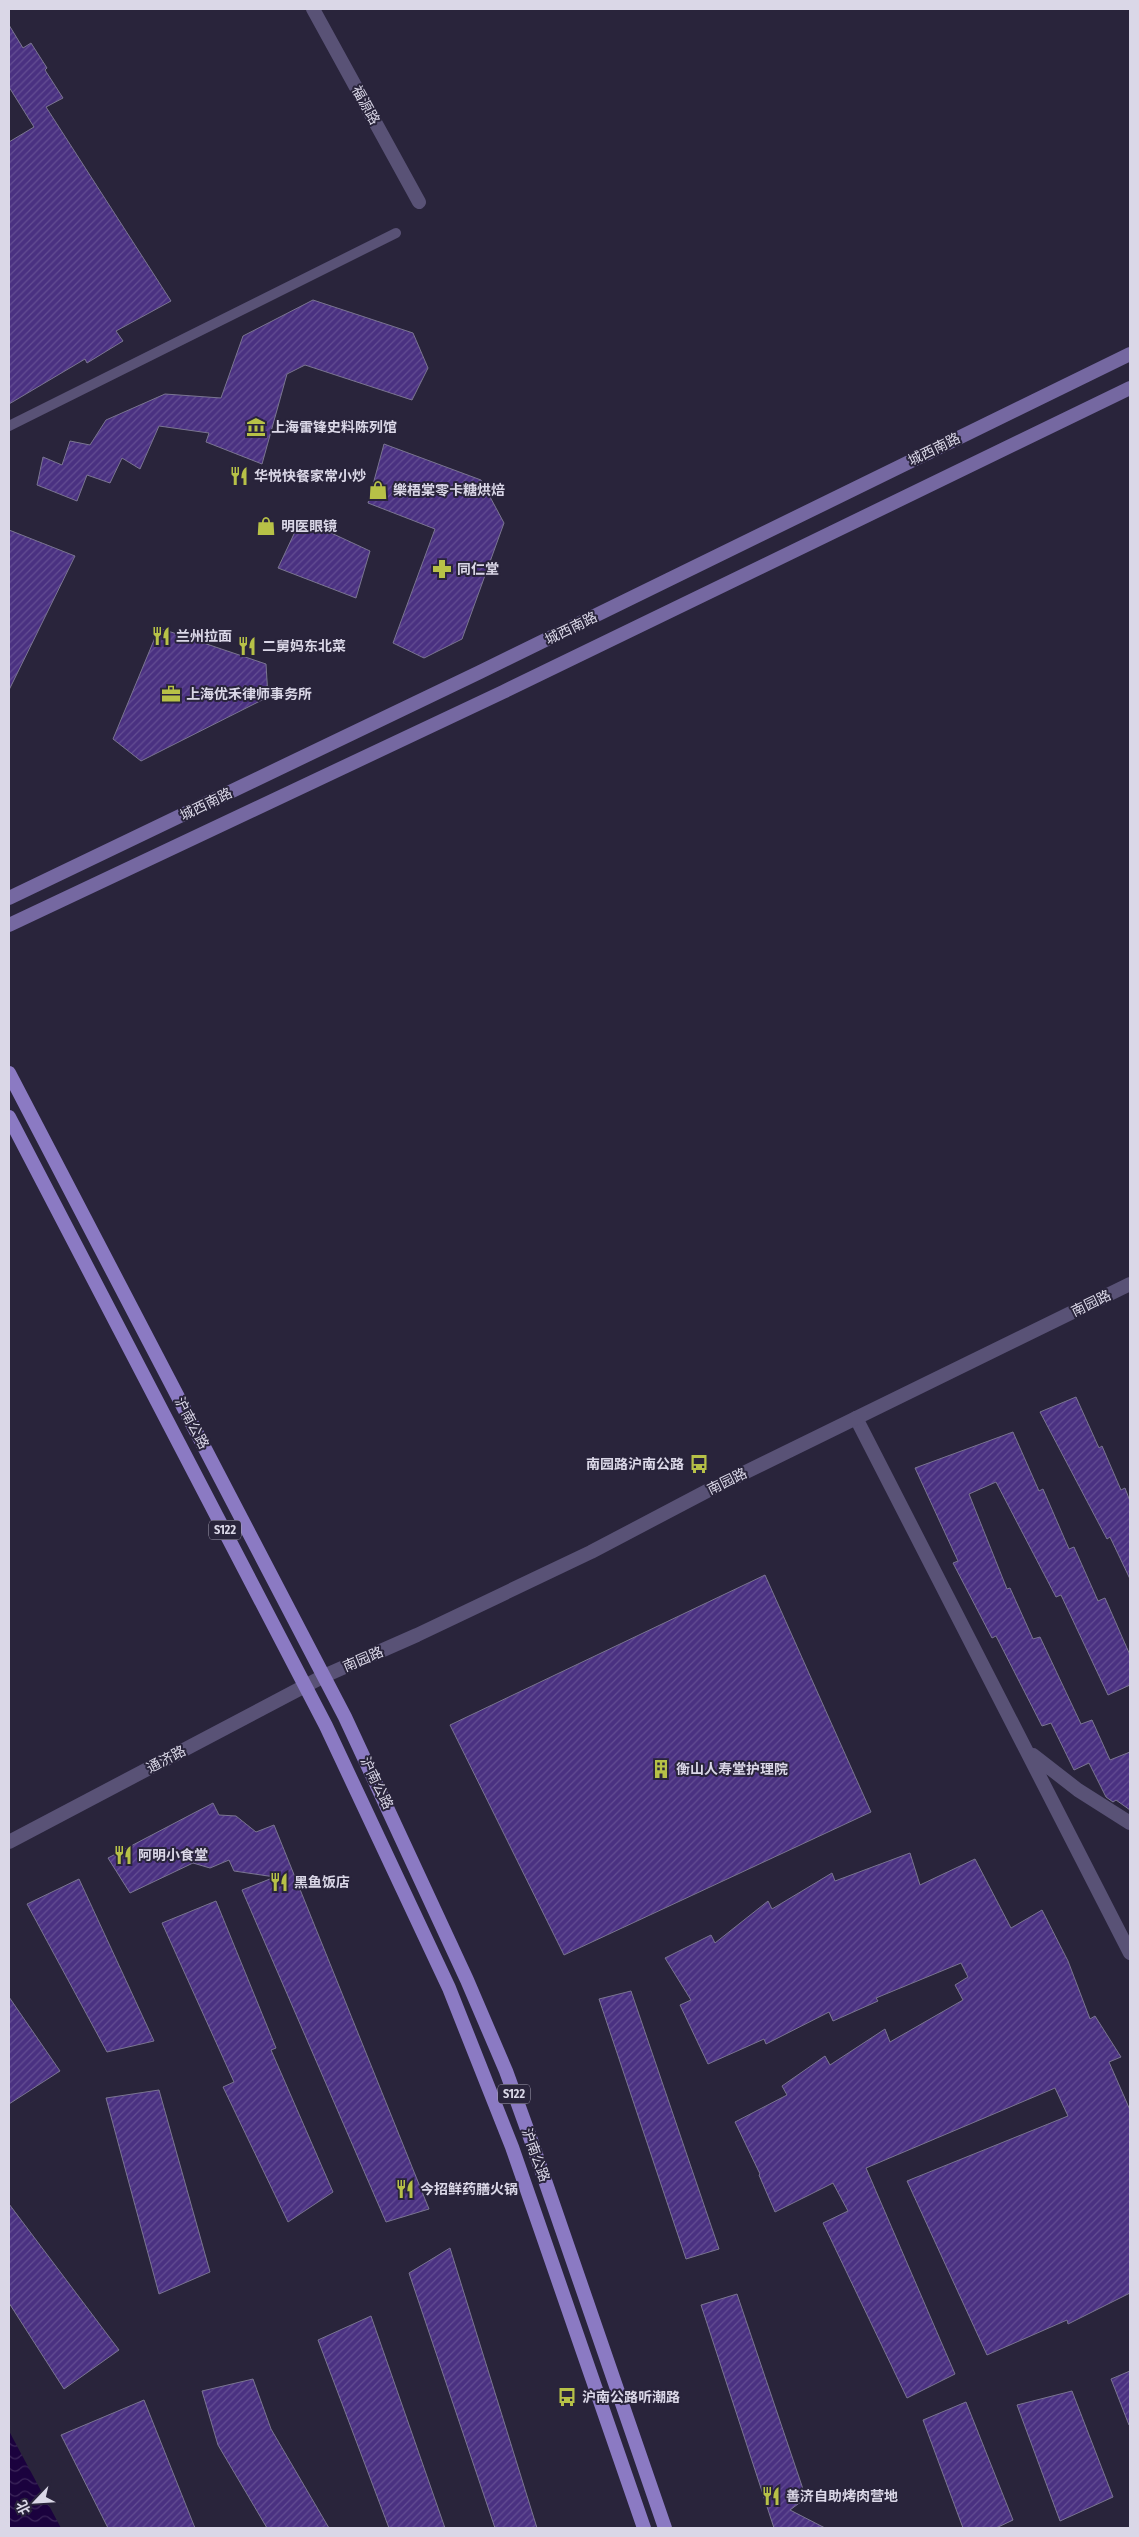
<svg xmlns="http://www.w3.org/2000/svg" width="1139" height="2537" font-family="'Fira Sans Condensed','Noto Sans SC',sans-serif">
<defs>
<pattern id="water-waves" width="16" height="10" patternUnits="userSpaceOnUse" patternTransform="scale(1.25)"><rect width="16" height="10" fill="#1b023e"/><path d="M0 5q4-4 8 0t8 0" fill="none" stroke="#3c265a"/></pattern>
<pattern id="building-hatch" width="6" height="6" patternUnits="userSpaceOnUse" patternTransform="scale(1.25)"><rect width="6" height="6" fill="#4a3181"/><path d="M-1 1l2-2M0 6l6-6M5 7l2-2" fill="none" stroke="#644e93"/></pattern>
</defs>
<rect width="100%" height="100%" fill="#29243b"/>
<!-- water -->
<path fill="url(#water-waves)" d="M9 2431 61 2528H9Z"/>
<!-- building -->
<path fill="url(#building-hatch)" stroke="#7a7591" d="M9 25 23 48 31 43 47 68 45 70 63 98 46 107 171 301 116 331 123 341 87 363 85 359 9 404V142L34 127 9 87Z
M313 300 413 333 428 368 412 400 305 365 287 374 262 464 206 442 209 433 159 426 140 469 122 458 110 483 87 475 77 501 37 485 43 457 62 465 70 441 90 445 106 420 165 394 221 398 243 336Z
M384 444 481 480 504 523 462 639 424 658 393 643 435 529 368 503Z
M301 519 370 551 356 598 278 568Z
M9 530 75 556 9 690Z
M159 628 266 664 268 697 141 761 113 739Z
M1076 1397 1099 1448 1102 1446 1121 1490 1125 1488 1130 1501V1579L1110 1537 1107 1539 1040 1412Z
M1013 1432 1039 1491 1043 1489 1069 1549 1074 1547 1098 1601 1105 1598 1130 1655V1685L1108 1695 1061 1595 1056 1597 996 1482 969 1494 1007 1589 1010 1588 1033 1639 1040 1637 1081 1724 1092 1720 1110 1760 1130 1752V1810L1116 1800 1113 1802 1106 1797 1089 1763 1074 1770 1051 1723 1042 1726 996 1636 992 1638 953 1563 958 1561 915 1468Z
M765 1575 871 1812 564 1955 450 1725Z
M213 1803 219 1815 236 1816 256 1832 274 1825 429 2209 386 2222 242 1890 275 1877 234 1871 229 1860 210 1868 193 1863 130 1893 108 1858Z
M910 1853 920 1885 975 1859 1011 1928 1042 1910 1068 1961 1090 2019 1095 2016 1121 2057 1109 2062 1130 2110V2293L1068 2324 1067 2320 987 2355 907 2181 1068 2116 1055 2088 866 2168 955 2374 907 2398 823 2223 848 2211 833 2183 775 2212 759 2175 760 2174 735 2122 787 2095 782 2086 825 2056 830 2065 885 2029 890 2042 963 2000 955 1985 968 1977 961 1963 876 1998 878 2001 833 2021 829 2012 766 2044 764 2039 708 2064 680 2005 691 2000 665 1958 711 1935 715 1943 768 1901 772 1909 832 1873 835 1881Z
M79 1879 154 2041 107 2052 27 1904Z
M216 1901 276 2048 271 2050 333 2192 288 2222 223 2087 234 2082 162 1923Z
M631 1991 719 2249 686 2259 599 1999Z
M9 1997 60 2071 9 2104Z
M159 2090 210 2272 159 2294 106 2098Z
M9 2204 119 2350 64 2389 9 2303Z
M450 2248 537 2528H495L409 2273Z
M737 2294 806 2498 790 2510 825 2528H774L701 2305Z
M371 2316 445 2528H389L318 2340Z
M1130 2371V2425H1129L1111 2379Z
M253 2379 271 2429 329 2528H267L218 2445 202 2391Z
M1072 2391 1113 2497 1060 2521 1017 2405Z
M144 2400 195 2528H108L61 2435Z
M966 2402 1013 2520 996 2528H963L923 2420Z"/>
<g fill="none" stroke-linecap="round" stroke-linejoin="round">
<!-- service -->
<path stroke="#595276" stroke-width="10" d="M9 426 396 233"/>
<!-- minor -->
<path stroke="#595276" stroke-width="14" d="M313 9 419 202
M856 1418 1130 1953
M1033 1755 1078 1790 1130 1823"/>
<!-- tertiary -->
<path stroke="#595276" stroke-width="14" d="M9 1842 324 1676 417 1635 591 1552 707 1491 1130 1284"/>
<!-- secondary -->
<path stroke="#7568a1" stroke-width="14" d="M9 898 480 672 1130 354
M9 925 503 692 1130 388"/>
<!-- primary -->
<path stroke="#8b7ac3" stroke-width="14" d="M9 1073 345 1717 467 1980 506 2071 531 2140 665 2528
M9 1117 326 1726 449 1988 512 2147 644 2528"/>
</g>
<!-- icons -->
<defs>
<g id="museum-bare" transform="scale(1.5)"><path d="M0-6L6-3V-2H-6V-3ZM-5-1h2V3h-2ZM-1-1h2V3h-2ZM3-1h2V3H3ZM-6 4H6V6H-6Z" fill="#b7c147" stroke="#29243b" stroke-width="2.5" paint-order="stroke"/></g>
<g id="restaurant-bare" transform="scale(1.5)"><path d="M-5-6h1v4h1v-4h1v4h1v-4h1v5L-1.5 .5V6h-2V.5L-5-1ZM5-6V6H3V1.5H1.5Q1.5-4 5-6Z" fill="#b7c147" stroke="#29243b" stroke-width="2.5" paint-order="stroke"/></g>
<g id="shop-bare" transform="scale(1.5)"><path d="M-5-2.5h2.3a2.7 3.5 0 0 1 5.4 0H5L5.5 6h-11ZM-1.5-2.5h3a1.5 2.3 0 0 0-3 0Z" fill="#b7c147" stroke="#29243b" stroke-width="2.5" paint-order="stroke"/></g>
<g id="pharmacy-bare" transform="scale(1.5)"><path d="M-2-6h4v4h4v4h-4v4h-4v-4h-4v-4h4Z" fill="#b7c147" stroke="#29243b" stroke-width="2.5" paint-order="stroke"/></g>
<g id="office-bare" transform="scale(1.5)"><path d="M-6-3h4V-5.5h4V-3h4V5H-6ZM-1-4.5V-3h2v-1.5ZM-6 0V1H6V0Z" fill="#b7c147" stroke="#29243b" stroke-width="2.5" paint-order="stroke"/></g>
<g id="bus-bare" transform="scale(1.5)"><path d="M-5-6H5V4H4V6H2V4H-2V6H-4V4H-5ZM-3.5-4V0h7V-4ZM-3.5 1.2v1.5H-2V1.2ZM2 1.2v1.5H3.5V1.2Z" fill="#b7c147" stroke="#29243b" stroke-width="2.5" paint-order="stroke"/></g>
<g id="building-bare" transform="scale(1.5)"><path d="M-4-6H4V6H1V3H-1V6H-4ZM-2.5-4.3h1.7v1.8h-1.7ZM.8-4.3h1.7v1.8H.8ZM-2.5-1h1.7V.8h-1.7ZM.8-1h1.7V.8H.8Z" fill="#b7c147" stroke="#29243b" stroke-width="2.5" paint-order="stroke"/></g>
</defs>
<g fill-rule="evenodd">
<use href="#museum-bare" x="256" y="427"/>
<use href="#restaurant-bare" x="239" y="476"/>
<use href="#shop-bare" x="378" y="490"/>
<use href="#shop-bare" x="266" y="526"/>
<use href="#pharmacy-bare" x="442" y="569"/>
<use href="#restaurant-bare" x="161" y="636"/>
<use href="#restaurant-bare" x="247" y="646"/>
<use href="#office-bare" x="171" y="694"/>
<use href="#bus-bare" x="699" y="1464"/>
<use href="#building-bare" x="661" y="1769"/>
<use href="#restaurant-bare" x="123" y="1855"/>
<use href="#restaurant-bare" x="279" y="1882"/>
<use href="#restaurant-bare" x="405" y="2189"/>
<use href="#bus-bare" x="567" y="2397"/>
<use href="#restaurant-bare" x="771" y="2496"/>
</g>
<g text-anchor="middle" stroke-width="4" stroke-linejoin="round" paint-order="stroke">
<!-- shield labels -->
<g fill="#29243b" stroke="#a5a1b3" stroke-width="1">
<rect x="209" y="1520.5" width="32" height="19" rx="4"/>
<rect x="498" y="2084.5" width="32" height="19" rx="4"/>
</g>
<g font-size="12" font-weight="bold" fill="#dad7e7">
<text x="225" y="1534">S122</text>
<text x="514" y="2098">S122</text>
</g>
<!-- street labels -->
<g font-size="14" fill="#dad7e7" stroke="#29243b">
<text transform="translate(366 105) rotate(61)" y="5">福源路</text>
<text transform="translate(934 449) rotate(-26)" y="5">城西南路</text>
<text transform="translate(571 628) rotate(-26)" y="5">城西南路</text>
<text transform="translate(206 804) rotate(-26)" y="5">城西南路</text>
<text transform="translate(1091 1303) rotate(-26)" y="5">南园路</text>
<text transform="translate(192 1423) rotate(62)" y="5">沪南公路</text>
<text transform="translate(727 1481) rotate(-26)" y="5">南园路</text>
<text transform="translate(363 1659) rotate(-23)" y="5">南园路</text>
<text transform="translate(166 1759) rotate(-28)" y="5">通济路</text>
<text transform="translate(377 1783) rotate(64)" y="5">沪南公路</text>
<text transform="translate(536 2155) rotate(70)" y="5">沪南公路</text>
</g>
<!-- poi labels -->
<g font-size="14" font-weight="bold" fill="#dad7e7" stroke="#29243b" text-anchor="start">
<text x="271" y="432">上海雷锋史料陈列馆</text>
<text x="254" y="481">华悦快餐家常小炒</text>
<text x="393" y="495">樂梧棠零卡糖烘焙</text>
<text x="281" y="531">明医眼镜</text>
<text x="457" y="574">同仁堂</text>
<text x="176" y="641">兰州拉面</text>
<text x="262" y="651">二舅妈东北菜</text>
<text x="186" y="699">上海优禾律师事务所</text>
<text x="684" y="1469" text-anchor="end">南园路沪南公路</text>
<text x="676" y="1774">衡山人寿堂护理院</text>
<text x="138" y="1860">阿明小食堂</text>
<text x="294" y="1887">黑鱼饭店</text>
<text x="420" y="2194">今招鲜药膳火锅</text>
<text x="582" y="2402">沪南公路听潮路</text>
<text x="786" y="2501">善济自助烤肉营地</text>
</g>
</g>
<!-- border -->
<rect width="1139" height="2537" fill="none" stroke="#dad7e7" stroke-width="20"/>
<!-- north arrow -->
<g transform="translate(35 2502) rotate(245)" stroke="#29243b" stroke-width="4" paint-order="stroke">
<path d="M0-4L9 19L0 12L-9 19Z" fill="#dad7e7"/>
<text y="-8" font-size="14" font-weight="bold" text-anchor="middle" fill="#dad7e7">北</text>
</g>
</svg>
